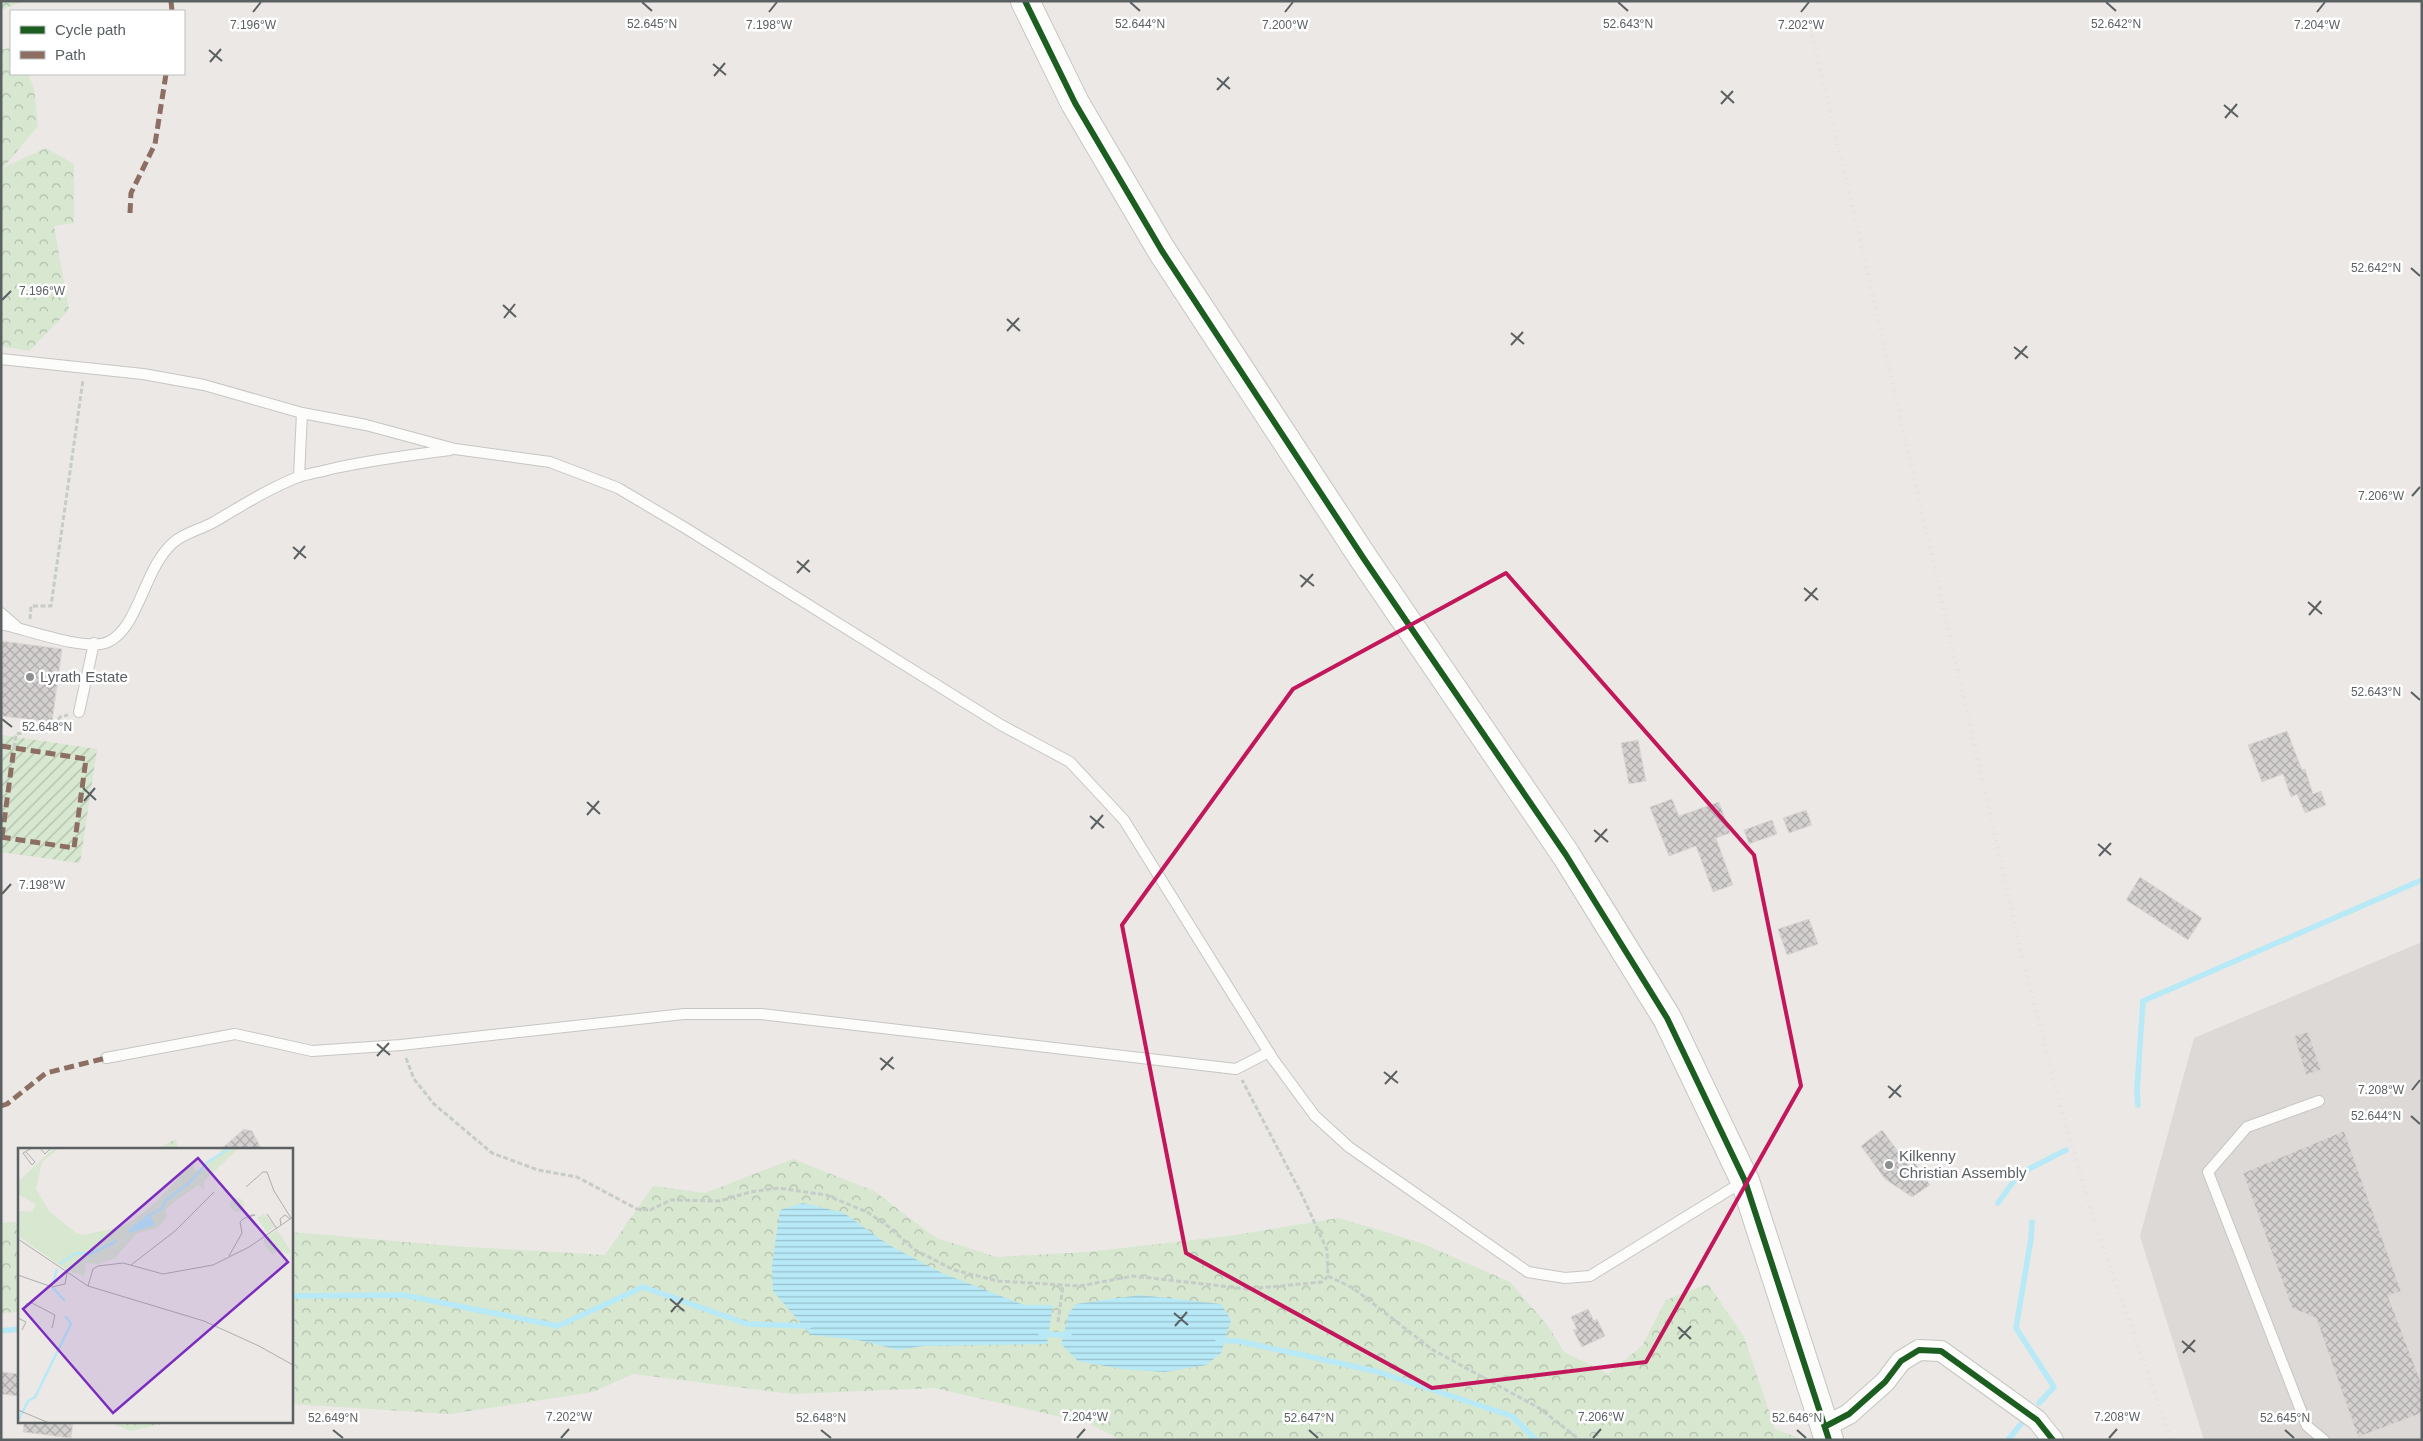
<svg xmlns="http://www.w3.org/2000/svg" width="2423" height="1441" font-family="Helvetica,sans-serif">
<defs>
<pattern id="forest-crowns" width="20" height="18" patternUnits="userSpaceOnUse" patternTransform="scale(1.25)"><rect width="20" height="18" fill="#d7e7d0"/><path d="M2 6a3 3 0 1 1 6 0M12 15a3 3 0 1 1 6 0" fill="none" stroke="#b1bfac"/></pattern>
<pattern id="garden-furrows" width="10" height="10" patternUnits="userSpaceOnUse" patternTransform="scale(1.25)"><rect width="10" height="10" fill="#d7e7d0"/><path d="M-1 1l2-2M0 10L10 0M9 11l2-2" fill="none" stroke="#b1bfac"/></pattern>
<pattern id="water-rules" width="6" height="5" patternUnits="userSpaceOnUse" patternTransform="scale(1.25)"><rect width="6" height="5" fill="#b7e9f7"/><path d="M0 2.5h6" fill="none" stroke="#98c0cc"/></pattern>
<pattern id="building-cross-hatch" width="8" height="8" patternUnits="userSpaceOnUse" patternTransform="scale(1.25)"><rect width="8" height="8" fill="#d3d0cf"/><path d="M0 0l8 8M0 8l8-8" fill="none" stroke="#aeacac"/></pattern>
</defs>
<rect width="100%" height="100%" fill="#ebe8e5"/>
<!-- industrial -->
<path fill="#dcd9d6" d="M2422 942V1440H2204L2140 1236 2194 1038Z"/>
<!-- forest -->
<path fill="url(#forest-crowns)" d="M1 1H24L1 10Z
M9 48 11 49V74H28L34 89 38 126 3 168 46 148 74 164V223L54 226 69 310 29 351 1 346V50Z
M176 1139 178 1150H155Z
M793 1159 874 1191 936 1238 997 1257 1088 1252 1229 1236 1339 1218 1421 1243 1510 1282 1548 1326 1564 1352 1608 1374 1642 1346 1666 1300 1708 1284 1744 1337 1775 1429 1804 1440H1121L1088 1423 934 1388 792 1394 633 1374 593 1392 450 1414 291 1404V1232L451 1246 605 1255 653 1186 705 1193Z
M19 1222V1312L1 1313V1223Z
M109 1422H172L130 1431Z"/>
<!-- garden -->
<path fill="url(#garden-furrows)" d="M1 735 97 749 80 863 1 852Z"/>
<!-- water -->
<path fill="url(#water-rules)" d="M803 1203 844 1213 887 1244 942 1273 1024 1305H1053L1047 1344 922 1346 899 1350 858 1340 811 1335 773 1291 772 1265 780 1210Z
M1140 1295 1221 1304 1231 1320 1221 1353 1206 1365 1165 1372 1121 1369 1078 1361 1061 1344 1069 1313 1076 1304Z"/>
<g fill="none" stroke-linecap="round" stroke-linejoin="round">
<!-- stream -->
<path stroke="#b7e9f7" stroke-width="5.5" d="M2138 1105 2137 1090 2143 1001 2422 880
M1998 1203 2019 1174 2066 1150
M2032 1222 2031 1239 2016 1328 2054 1387 2039 1403
M291 1296 403 1295 558 1326 643 1287 747 1324 809 1326
M1 1331 19 1329
M1041 1334 1069 1335
M1218 1340 1238 1341 1375 1371 1512 1416 1536 1440
M2008 1440 2021 1424"/>
</g>
<!-- building -->
<path fill="url(#building-cross-hatch)" stroke="#dad7d4" d="M1 641 62 649 52 722 1 716Z
M2287 731 2302 770 2305 769 2313 794 2321 791 2326 805 2305 813 2297 794 2291 797 2283 774 2262 782 2248 745Z
M1638 740 1646 781 1629 784 1621 743Z
M1672 799 1679 816 1719 802 1730 833 1716 838 1733 885 1713 892 1696 846 1669 856 1650 807Z
M1806 810 1812 825 1789 833 1783 818Z
M1772 820 1777 834 1749 844 1744 830Z
M2140 877 2202 918 2188 940 2126 900Z
M1809 919 1818 944 1787 955 1778 929Z
M2308 1032 2321 1070 2306 1075 2294 1036Z
M244 1129 252 1131 262 1150H220Z
M1882 1130 1904 1159 1910 1156 1930 1185 1912 1197 1885 1179 1861 1146Z
M2344 1131 2401 1291 2388 1296 2422 1385V1413L2358 1437 2316 1318 2292 1308 2243 1173Z
M1588 1309 1594 1321 1597 1319 1605 1336 1582 1347 1573 1330 1577 1329 1571 1317Z
M1 1372 19 1374V1396L1 1394Z
M24 1422H73L71 1438 23 1432Z"/>
<g fill="none" stroke-linecap="round" stroke-linejoin="round">
<!-- service casing -->
<g stroke="#c6c6c6" stroke-width="12">
<path id="service" d="M1 359 143 374 204 385 302 413 366 425 455 449 550 462 618 488 687 529 1001 725 1070 762 1124 820 1273 1059 1315 1116 1349 1147 1528 1272 1565 1278 1590 1276 1744 1181
M299 477 302 413
M1 613 16 626
M1 624C26 629 86 652 108 642 139 628 144 567 174 542 184 533 202 529 214 522 241 506 268 489 298 477 308 474 320 472 331 469 370 460 410 455 450 450
M79 712 94 643
M106 1058 235 1034 312 1051 401 1045 684 1014H761L1236 1069 1269 1052
M2319 1101 2247 1127 2208 1172 2307 1426 2324 1440"/>
</g>
<!-- minor casing -->
<g stroke="#c6c6c6" stroke-width="22">
<path id="minor" d="M1826 1426 1849 1414 1885 1382 1901 1361 1919 1350 1941 1351 2037 1420 2053 1440"/>
</g>
<!-- secondary casing -->
<g stroke="#c6c6c6" stroke-width="30">
<path id="secondary" d="M1025 1 1075 103 1162 251 1364 559 1566 855 1667 1018 1745 1181 1829 1440"/>
</g>
<!-- path -->
<path stroke="#c6ccc8" stroke-width="3" stroke-dasharray="5 2.5" stroke-linecap="butt" d="M30 619 31 606H51L83 380
M14 748 16 734C32 731 52 732 60 717L68 715
M1 848 2 837
M406 1058 414 1079 434 1104 492 1153 538 1170 577 1177 637 1209 650 1210 671 1200 720 1201 750 1192 779 1188 826 1195 867 1212 889 1227 915 1250 954 1270 998 1281 1080 1286 1133 1276 1248 1289 1322 1282 1328 1276 1327 1250 1303 1197 1242 1080
M1328 1276 1353 1288 1433 1350 1539 1408 1580 1440
M1058 1322 1063 1285"/>
<!-- service -->
<use href="#service" stroke="#fcfcfb" stroke-width="10"/>
<!-- minor -->
<use href="#minor" stroke="#fcfcfb" stroke-width="20"/>
<!-- secondary -->
<use href="#secondary" stroke="#fcfcfb" stroke-width="28"/>
<!-- rail -->
<path stroke="#e2e2e2" stroke-width="4" stroke-dasharray="1 6" stroke-linecap="butt" d="M1804 1 1856 221 2021 951 2062 1112 2096 1227 2171 1440"/>
<!-- quiet -->
<path stroke="#8d6e63" stroke-width="5" stroke-dasharray="10 5" stroke-linecap="butt" d="M171 1 172 11
M130 213 131 193 155 144 166 74
M1 746 86 759 74 848 1 837
M2 837 14 748
M1 1106 7 1104 46 1073 106 1058"/>
<!-- cycleway casing -->
<g stroke="#fff" stroke-width="9">
<path id="cycleway" d="M1025 1 1075 103 1162 251 1364 559 1566 855 1667 1018 1745 1181 1829 1440
M1826 1426 1849 1414 1885 1382 1901 1361 1919 1350 1941 1351 2037 1420 2053 1440"/>
</g>
<!-- cycleway -->
<use href="#cycleway" stroke="#1b5e20" stroke-width="6"/>
</g>
<!-- marked area -->
<path fill="none" stroke="#c2185b" stroke-width="4" stroke-linejoin="round" d="M1506 573 1754 855 1801 1086 1646 1362 1432 1388 1186 1253 1122 925 1293 689Z"/>
<!-- ticks -->
<path fill="none" stroke="#5b6063" stroke-width="2" d="M642 2 652 11M1130 2 1140 11M1618 2 1628 11M2106 2 2116 11M253 12 261 2M769 12 777 2M1285 12 1293 2M1801 12 1809 2M2317 12 2325 2M209 50 222 61M210 62 221 49M713 64 726 75M714 76 725 63M1217 78 1230 89M1217 90 1229 77M1721 91 1734 103M1721 104 1733 91M2224 105 2238 117M2225 118 2237 104M2411 268 2420 276M2 300 11 291M503 305 516 317M504 318 515 304M1007 319 1020 331M1007 331 1019 318M1511 333 1524 344M1511 345 1523 332M2014 347 2028 358M2015 359 2027 346M2412 496 2420 487M293 547 306 558M294 559 305 546M797 561 810 572M797 573 809 560M1300 575 1314 586M1301 587 1313 574M1804 588 1818 600M1805 601 1817 588M2308 602 2322 614M2309 615 2321 601M2411 692 2420 700M2 719 12 727M83 788 96 800M84 801 95 788M587 802 600 814M587 815 599 801M1090 816 1104 828M1091 829 1103 815M1594 830 1608 842M1595 842 1607 829M2098 844 2111 855M2099 856 2111 843M2 894 11 884M377 1044 390 1055M377 1056 389 1043M880 1058 894 1069M881 1070 893 1057M1384 1072 1398 1083M1385 1084 1397 1071M1888 1086 1901 1097M2412 1090 2420 1080M1889 1098 1901 1085M2411 1116 2420 1124M670 1299 684 1311M671 1312 683 1298M1174 1313 1188 1325M1175 1326 1187 1312M1678 1327 1691 1339M1679 1339 1691 1326M2182 1341 2195 1352M2183 1353 2195 1340M333 1430 343 1438M821 1430 831 1438M1309 1430 1318 1438M1797 1430 1806 1438M2285 1430 2294 1438M561 1438 569 1429M1077 1438 1085 1429M1593 1438 1601 1429M2109 1438 2117 1429"/>
<!-- markers -->
<g fill="#8d9090" stroke="#fff" stroke-width="2">
<circle cx="30" cy="677" r="5"/>
<circle cx="1889" cy="1165" r="5"/>
</g>
<g text-anchor="middle" stroke-width="5" stroke-linejoin="round" paint-order="stroke">
<!-- poi labels -->
<g font-size="15" fill="#5b6063" stroke="#fff" text-anchor="start">
<text x="40" y="682">Lyrath Estate</text>
<text x="1899" y="1161">Kilkenny<tspan x="1899" dy="17">Christian Assembly</tspan></text>
</g>
</g>
<!-- overview -->
<g transform="translate(18 1148)">
<rect width="275" height="275" fill="#ebe8e5"/>
<path d="M36 0 40 1 24 14 18 41 31 63 58 85 66 87 102 79 116 72 138 54 171 18 175 17 177 22 183 24 205 1 221 0 186 33V42L180 37 159 52 148 61 149 69 140 80 119 85 97 110 81 116 68 115 66 128 50 123 0 88V63L14 64 18 56 0 46V34ZM259 82 273 103 270 106 265 103 266 111 259 103 254 106 246 95V90Z" fill="#d7e7d0"/>
<path d="M212 57a7 7 0 1 1 14 0a7 7 0 1 1-14 0ZM246 66 257 79 249 84 239 70Z" fill="#d7e7d0"/>
<path d="M128 68 133 69 137 77 112 85 110 82Z" fill="#b7e9f7"/>
<path fill="none" stroke="#b7e9f7" stroke-width="2.5" d="M129 68 143 61 147 53 172 34 190 14 212 0M42 116 58 105 72 106 99 93M35 136 39 121M35 140 47 153M0 273 10 253 17 249 53 176 47 168"/>
<path fill="none" stroke="#adaead" stroke-width="1" d="M22 0 27 6 33 0M8 4 17 14 14 17 5 5 14 0M228 39 245 24H249L256 43 273 70M249 66 259 81M263 77 262 71 267 67 272 71M0 91 70 138 186 173 241 198 275 217M211 108 224 85 222 74 225 71 234 67H237L230 69M113 117 157 83 196 44M0 127 34 139 47 136 49 125M70 138 75 121 80 118 105 115 145 126 195 117 231 99 275 69M8 156 14 155 37 167 34 180M0 170 8 174 4 182M0 262 31 275"/>
<path fill="#7b2cbf" fill-opacity="0.15" stroke="#7b2cbf" stroke-width="2.5" d="M180 10 270 114 95 265 5 161Z"/>
<rect width="275" height="275" fill="none" stroke="#5b6063" stroke-width="2.5"/>
</g>
<g font-size="12" text-anchor="middle" fill="#5b6063" stroke="#fff" stroke-width="5" stroke-linejoin="round" paint-order="stroke">
<text x="2116" y="28">52.642°N</text>
<text x="652" y="28">52.645°N</text>
<text x="1140" y="28">52.644°N</text>
<text x="1628" y="28">52.643°N</text>
<text x="253" y="29">7.196°W</text>
<text x="769" y="29">7.198°W</text>
<text x="1285" y="29">7.200°W</text>
<text x="1801" y="29">7.202°W</text>
<text x="2317" y="29">7.204°W</text>
<text x="2376" y="272">52.642°N</text>
<text x="42" y="295">7.196°W</text>
<text x="2381" y="500">7.206°W</text>
<text x="2376" y="696">52.643°N</text>
<text x="47" y="731">52.648°N</text>
<text x="42" y="889">7.198°W</text>
<text x="2381" y="1094">7.208°W</text>
<text x="2376" y="1120">52.644°N</text>
<text x="569" y="1421">7.202°W</text>
<text x="1085" y="1421">7.204°W</text>
<text x="1601" y="1421">7.206°W</text>
<text x="2117" y="1421">7.208°W</text>
<text x="333" y="1422">52.649°N</text>
<text x="821" y="1422">52.648°N</text>
<text x="1309" y="1422">52.647°N</text>
<text x="1797" y="1422">52.646°N</text>
<text x="2285" y="1422">52.645°N</text>
</g>
<!-- border -->
<rect width="2423" height="1441" fill="none" stroke="#5b6063" stroke-width="5"/>
<!-- legend -->
<rect x="10" y="10" width="175" height="65" fill="#ffffff" stroke="#bdbfc1"/>
<rect x="20" y="26" width="25" height="8" fill="#1b5e20" stroke="#bdbfc1"/>
<text x="55" y="35" font-size="15" fill="#5b6063">Cycle path</text>
<rect x="20" y="51" width="25" height="8" fill="#8d6e63" stroke="#bdbfc1"/>
<text x="55" y="60" font-size="15" fill="#5b6063">Path</text>
</svg>
